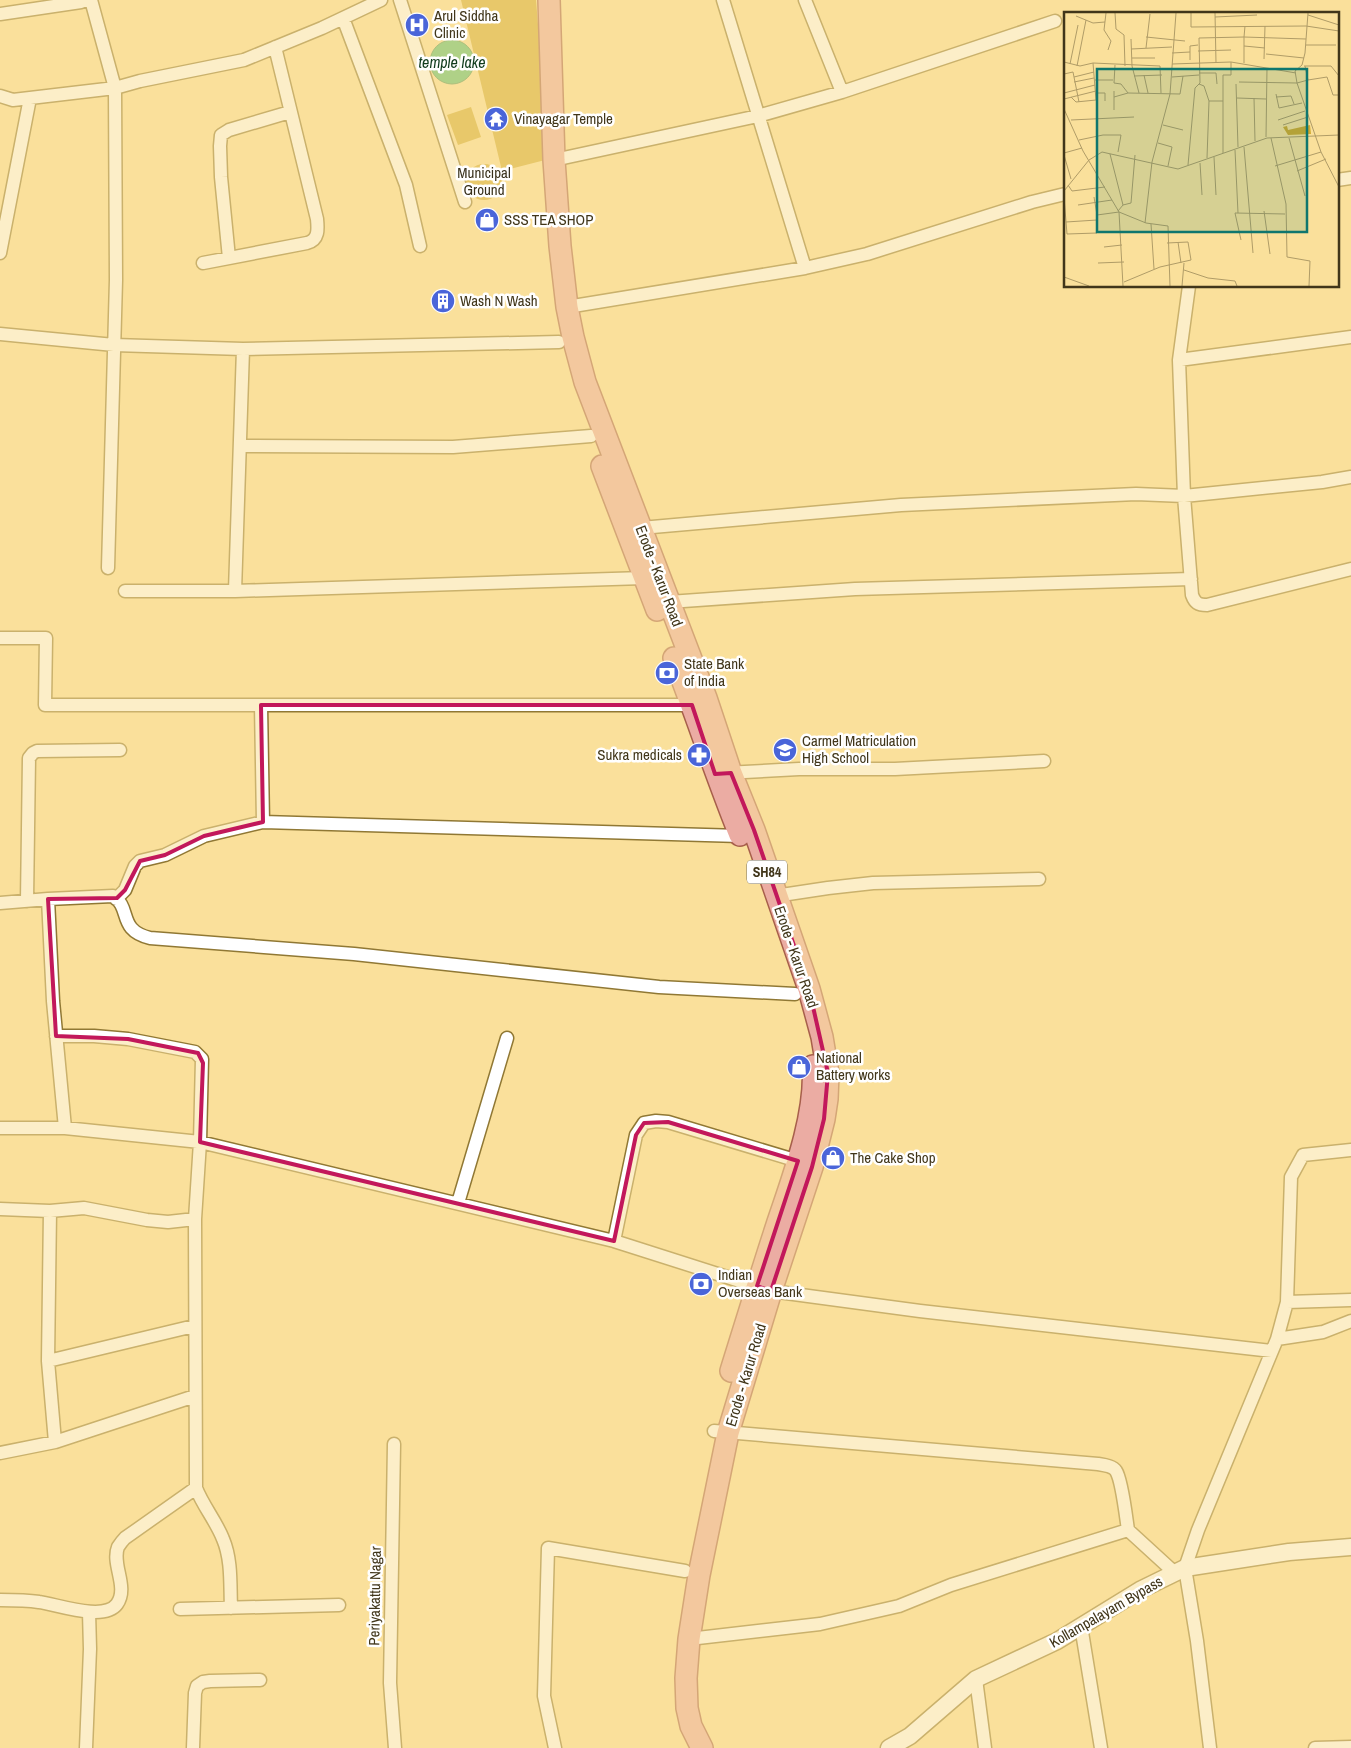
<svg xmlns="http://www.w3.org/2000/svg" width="1351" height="1748" font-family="'Archivo Narrow',sans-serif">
<rect width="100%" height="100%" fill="#fae09b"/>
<!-- green -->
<path fill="#d2aa30" d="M461 0H536L549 159 502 171Z
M471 107 481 137 458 145 447 115Z
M466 182a18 18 0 1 1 36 0a18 18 0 1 1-36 0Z"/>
<!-- water -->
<path fill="#55be70" stroke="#4f9556" d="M430 62a22 22 0 1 1 44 0a22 22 0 1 1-44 0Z"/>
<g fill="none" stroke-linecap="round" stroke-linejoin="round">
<!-- minor casing -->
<g stroke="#907834" stroke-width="15">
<path id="minor" d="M91 0 115 88 116 280 108 568
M400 0 465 202
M723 0 805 268
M805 0 842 92
M0 14 81 2 86 0
M343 18 406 185 420 246
M0 96 13 100 115 88 140 81 244 60 322 28 381 0
M554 160 758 116 842 92 1055 21
M1337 180 1351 178
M0 253 30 98
M229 258 221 177 220 146 221 135 229 130 290 112
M203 263 307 243C319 240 318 229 317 219L275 47
M1189 286 1179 360 1184 496 1192 595C1195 603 1198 605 1207 605L1351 569
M567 307 805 268 867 254 1032 202 1065 194
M0 334 114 345 243 349 559 342
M1179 360 1351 337
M240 446 453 447 591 436
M641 528 901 505 1136 494 1184 496 1322 482 1351 477
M125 591H235L644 578
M235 591 243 349
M669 602 855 589 1191 579
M0 638H46L45 705H692
M261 705 263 822 740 836
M725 773 799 769H895L1044 761
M775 896 828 888 873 883 1039 879
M48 899 53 1001 65 1128
M116 899 125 890 135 866 140 861 165 855 204 836 263 822
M27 901 29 758 33 753 37 751 120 750
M0 903 48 899 113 896C132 908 117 930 150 938L354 954 659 987 795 994
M56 1036H94L128 1039 195 1052 202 1059 200 1142 195 1219 196 1488C203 1506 216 1521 223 1539 232 1560 230 1585 231 1608
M0 1128H65L200 1142 614 1241 771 1291 920 1311 1272 1351
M458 1203 507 1038
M0 1209 50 1211 84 1208 147 1220 168 1222 195 1219
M50 1211 48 1361 55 1442
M614 1241 636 1135 644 1123 656 1121 668 1122 798 1161
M1287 1302 1351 1300
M1277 1339 1323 1332 1351 1321
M48 1361 194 1326
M714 1431 1098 1464C1104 1465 1113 1466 1116 1471 1122 1480 1126 1517 1128 1530
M394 1444 390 1683 395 1748
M0 1453 55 1442 195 1396
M0 1600C13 1600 26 1600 39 1602 56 1604 104 1622 117 1604 129 1587 111 1564 118 1547 120 1544 123 1540 125 1538L196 1488
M180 1609 339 1605
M1081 1626 1101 1748
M689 1639 820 1624 899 1606 951 1585 1128 1530 1175 1573
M976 1679 985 1748
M86 1748 90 1649 89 1612
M193 1748 195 1693 197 1686 203 1682 210 1681 260 1680
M555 1748 544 1696 548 1548 685 1571
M1210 1748 1197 1641 1185 1568 1198 1530 1277 1339 1287 1302 1291 1177 1303 1155 1351 1150
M1315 1748 1351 1747"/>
</g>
<!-- tertiary casing -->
<g stroke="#907834" stroke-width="19">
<path id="tertiary" d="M889 1748 910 1736 976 1679 1057 1641 1140 1590 1185 1568 1289 1552 1351 1547"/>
</g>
<!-- primary casing -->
<g stroke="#a75f4b" stroke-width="24">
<path id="primary" d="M549 0 554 160 560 246 567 307 573 337 585 382 706 698 731 773 754 830 809 989 822 1037 828 1073 827 1099 824 1119 812 1167 771 1291 728 1433 699 1575 689 1639 686 1678 687 1708 691 1726 702 1748
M602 466 657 610
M674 658C697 717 716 776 740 835
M731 1371C746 1323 761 1274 777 1225 792 1180 817 1115 813 1066"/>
</g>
<!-- minor -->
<use href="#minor" stroke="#fff" stroke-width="12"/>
<!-- tertiary -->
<use href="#tertiary" stroke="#fff" stroke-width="16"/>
<!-- primary -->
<use href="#primary" stroke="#ebaca3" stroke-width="21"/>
</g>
<!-- marked area -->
<path d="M0 0H1351V1748H0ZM261 705H692L715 774 731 773 754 830 809 989 828 1073 824 1119 812 1167 771 1291 757 1286 798 1161 668 1122 644 1123 636 1135 614 1241 200 1142 203 1063 198 1053 128 1039 56 1036 48 899 117 898 125 890 140 861 165 855 204 836 263 822Z" fill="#fae09b" fill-opacity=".55" fill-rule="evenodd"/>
<path fill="none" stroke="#c2185b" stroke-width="4" stroke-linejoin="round" d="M261 705H692L715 774 731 773 754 830 809 989 828 1073 824 1119 812 1167 771 1291 757 1286 798 1161 668 1122 644 1123 636 1135 614 1241 200 1142 203 1063 198 1053 128 1039 56 1036 48 899 117 898 125 890 140 861 165 855 204 836 263 822Z"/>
<!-- icons -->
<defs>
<g id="hospital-disc" transform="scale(1.25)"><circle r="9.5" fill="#4a65d9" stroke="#fff"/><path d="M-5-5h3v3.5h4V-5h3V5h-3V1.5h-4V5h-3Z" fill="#fff"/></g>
<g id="temple-disc" transform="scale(1.25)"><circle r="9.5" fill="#4a65d9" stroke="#fff"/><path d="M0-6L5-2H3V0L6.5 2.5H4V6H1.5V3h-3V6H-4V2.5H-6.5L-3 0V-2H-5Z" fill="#fff"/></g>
<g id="shop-disc" transform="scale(1.25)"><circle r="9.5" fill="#4a65d9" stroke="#fff"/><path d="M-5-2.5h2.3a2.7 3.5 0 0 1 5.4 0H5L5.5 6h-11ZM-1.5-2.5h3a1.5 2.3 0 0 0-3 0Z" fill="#fff"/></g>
<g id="building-disc" transform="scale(1.25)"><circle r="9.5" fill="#4a65d9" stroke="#fff"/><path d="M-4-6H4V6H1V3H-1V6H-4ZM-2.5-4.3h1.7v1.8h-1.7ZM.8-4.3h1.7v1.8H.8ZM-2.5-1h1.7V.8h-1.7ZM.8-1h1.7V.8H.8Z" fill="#fff"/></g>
<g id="bank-disc" transform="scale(1.25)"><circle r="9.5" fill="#4a65d9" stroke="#fff"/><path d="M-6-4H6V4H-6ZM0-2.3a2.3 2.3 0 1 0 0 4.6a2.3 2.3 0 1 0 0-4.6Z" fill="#fff"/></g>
<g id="school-disc" transform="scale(1.25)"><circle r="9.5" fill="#4a65d9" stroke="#fff"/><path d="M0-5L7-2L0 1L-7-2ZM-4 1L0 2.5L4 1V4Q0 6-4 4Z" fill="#fff"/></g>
<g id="pharmacy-disc" transform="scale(1.25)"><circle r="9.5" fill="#4a65d9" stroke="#fff"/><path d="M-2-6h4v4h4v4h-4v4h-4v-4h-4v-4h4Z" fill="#fff"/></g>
</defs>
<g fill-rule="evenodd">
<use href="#hospital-disc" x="417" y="25"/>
<use href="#temple-disc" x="496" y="119"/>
<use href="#shop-disc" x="487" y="220"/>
<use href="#building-disc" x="443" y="301"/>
<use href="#bank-disc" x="667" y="673"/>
<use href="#school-disc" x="785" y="750"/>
<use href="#pharmacy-disc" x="699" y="755"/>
<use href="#shop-disc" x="799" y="1067"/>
<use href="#shop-disc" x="833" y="1158"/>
<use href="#bank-disc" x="701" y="1284"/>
</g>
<g text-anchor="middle" stroke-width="5" stroke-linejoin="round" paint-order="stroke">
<!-- shield labels -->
<rect fill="#fff" stroke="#7a725f" stroke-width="1" x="747" y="860.5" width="40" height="23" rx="4"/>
<g font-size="14" font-weight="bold" fill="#41361a">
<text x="767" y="877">SH84</text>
</g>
<!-- poi labels -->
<g font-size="15" fill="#41361a" stroke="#fff" text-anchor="start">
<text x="434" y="21">Arul Siddha<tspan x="434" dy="17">Clinic</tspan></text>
<text x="514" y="124">Vinayagar Temple</text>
<text x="504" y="225">SSS TEA SHOP</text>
<text x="460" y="306">Wash N Wash</text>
<text x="684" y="669">State Bank<tspan x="684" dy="17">of India</tspan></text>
<text x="802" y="746">Carmel Matriculation<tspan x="802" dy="17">High School</tspan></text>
<text x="682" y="760" text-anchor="end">Sukra medicals</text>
<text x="816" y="1063">National<tspan x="816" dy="17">Battery works</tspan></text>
<text x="850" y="1163">The Cake Shop</text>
<text x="718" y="1280">Indian<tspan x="718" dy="17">Overseas Bank</tspan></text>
</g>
<!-- park labels -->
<g font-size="15" fill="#39311c" stroke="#fff">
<text x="484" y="178">Municipal<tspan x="484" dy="17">Ground</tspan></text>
</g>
<!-- street labels -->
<g font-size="15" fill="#41361a" stroke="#fff">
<text transform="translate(659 576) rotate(69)" y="5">Erode - Karur Road</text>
<text transform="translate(796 957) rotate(71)" y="5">Erode - Karur Road</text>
<text transform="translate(746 1375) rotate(-73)" y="5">Erode - Karur Road</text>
<text transform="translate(375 1596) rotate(-89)" y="5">Periyakattu Nagar</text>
<text transform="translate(1106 1612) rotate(-30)" y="5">Kollampalayam Bypass</text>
</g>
<!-- water labels -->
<g font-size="16" font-style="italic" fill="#103b1c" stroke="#fff">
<text x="452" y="68">temple lake</text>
</g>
</g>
<!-- overview -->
<g transform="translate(1064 12)">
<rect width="275" height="275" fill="#fae09b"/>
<path d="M246 113 247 122 224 123 219 115 223 114 224 118Z" fill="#d2aa30"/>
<path fill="none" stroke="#b09c67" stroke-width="1" d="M42 1 40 18 47 29 44 38M51 1 52 17 60 23 61 54M127 1V15L242 14 275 19M151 1 152 51M244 1 241 41 238 53 231 59 233 71 257 140 275 175M244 3 275 13M12 4 29 11 41 10M151 5 193 3M181 14 180 25 242 27M82 25 121 29M67 27 68 54 75 81M242 33H272M180 34 201 36M82 36 86 2M67 37 108 35M134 39 167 38M108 41 126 40M202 42 240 46M68 46H91M200 47 201 14M126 48V34L134 33M0 50 16 54 29 51 32 88 12 90 7 85M29 51 96 54 97 81M6 52 14 13M108 52 167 50M51 53 50 71 57 72 64 81M13 54 22 8M240 54H267L275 64M241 54 244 68 263 65 269 83H275M135 61H152L153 72M0 62 9 60 15 90M80 63 84 81M70 64 98 63M10 65 30 60M108 65 135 63M31 68H49M10 70 30 66M175 70 233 71 244 68M135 72 140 74 145 89M172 72 174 135M50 79V98M0 81 31 73M32 81H41V89M212 82 215 96 238 91M50 85 64 81 116 82 119 64M212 85 227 84 230 92M173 86 202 87M190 86 191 129M0 87 32 79M0 97 19 139 55 200 59 274M7 108 70 105M214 108 241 99M99 113 119 118M219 113 244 105M202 125 203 56M207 126 222 192 223 245 246 249 245 274M225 126 241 184M15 128 39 123H57L54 140M94 131 108 135 104 154M180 135 189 241M171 138 174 201M0 141 18 136M159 141V63H167V50L232 61M46 142 59 193 54 199M0 143 7 167M150 145 152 183M143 146 145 89H159M136 151 138 183M124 153 131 76 136 71 135 26 180 25V51M211 154 257 140M233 159 262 147M4 173 8 179 41 175M0 179 25 148 38 140 114 157 203 126 275 123M0 185 3 222 33 221V203L55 200 82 211 104 214 106 274M30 185 33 203M14 193 48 188M59 193 67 191 71 143M200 199 206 242M2 210 33 208M81 211 88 150 106 82 112 1M87 212 90 257M177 228 171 201 221 202M114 230 117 251M40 235 58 233M34 251 60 250M120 258 144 266 171 269 173 274M0 265 25 274M60 270 96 255 127 248 124 230 103 231M118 274 120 251"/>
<path fill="#0f766e" fill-opacity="0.15" stroke="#0f766e" stroke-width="2.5" d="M33 57H243V220H33Z"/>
<rect width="275" height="275" fill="none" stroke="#41361a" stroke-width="2.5"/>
</g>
</svg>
